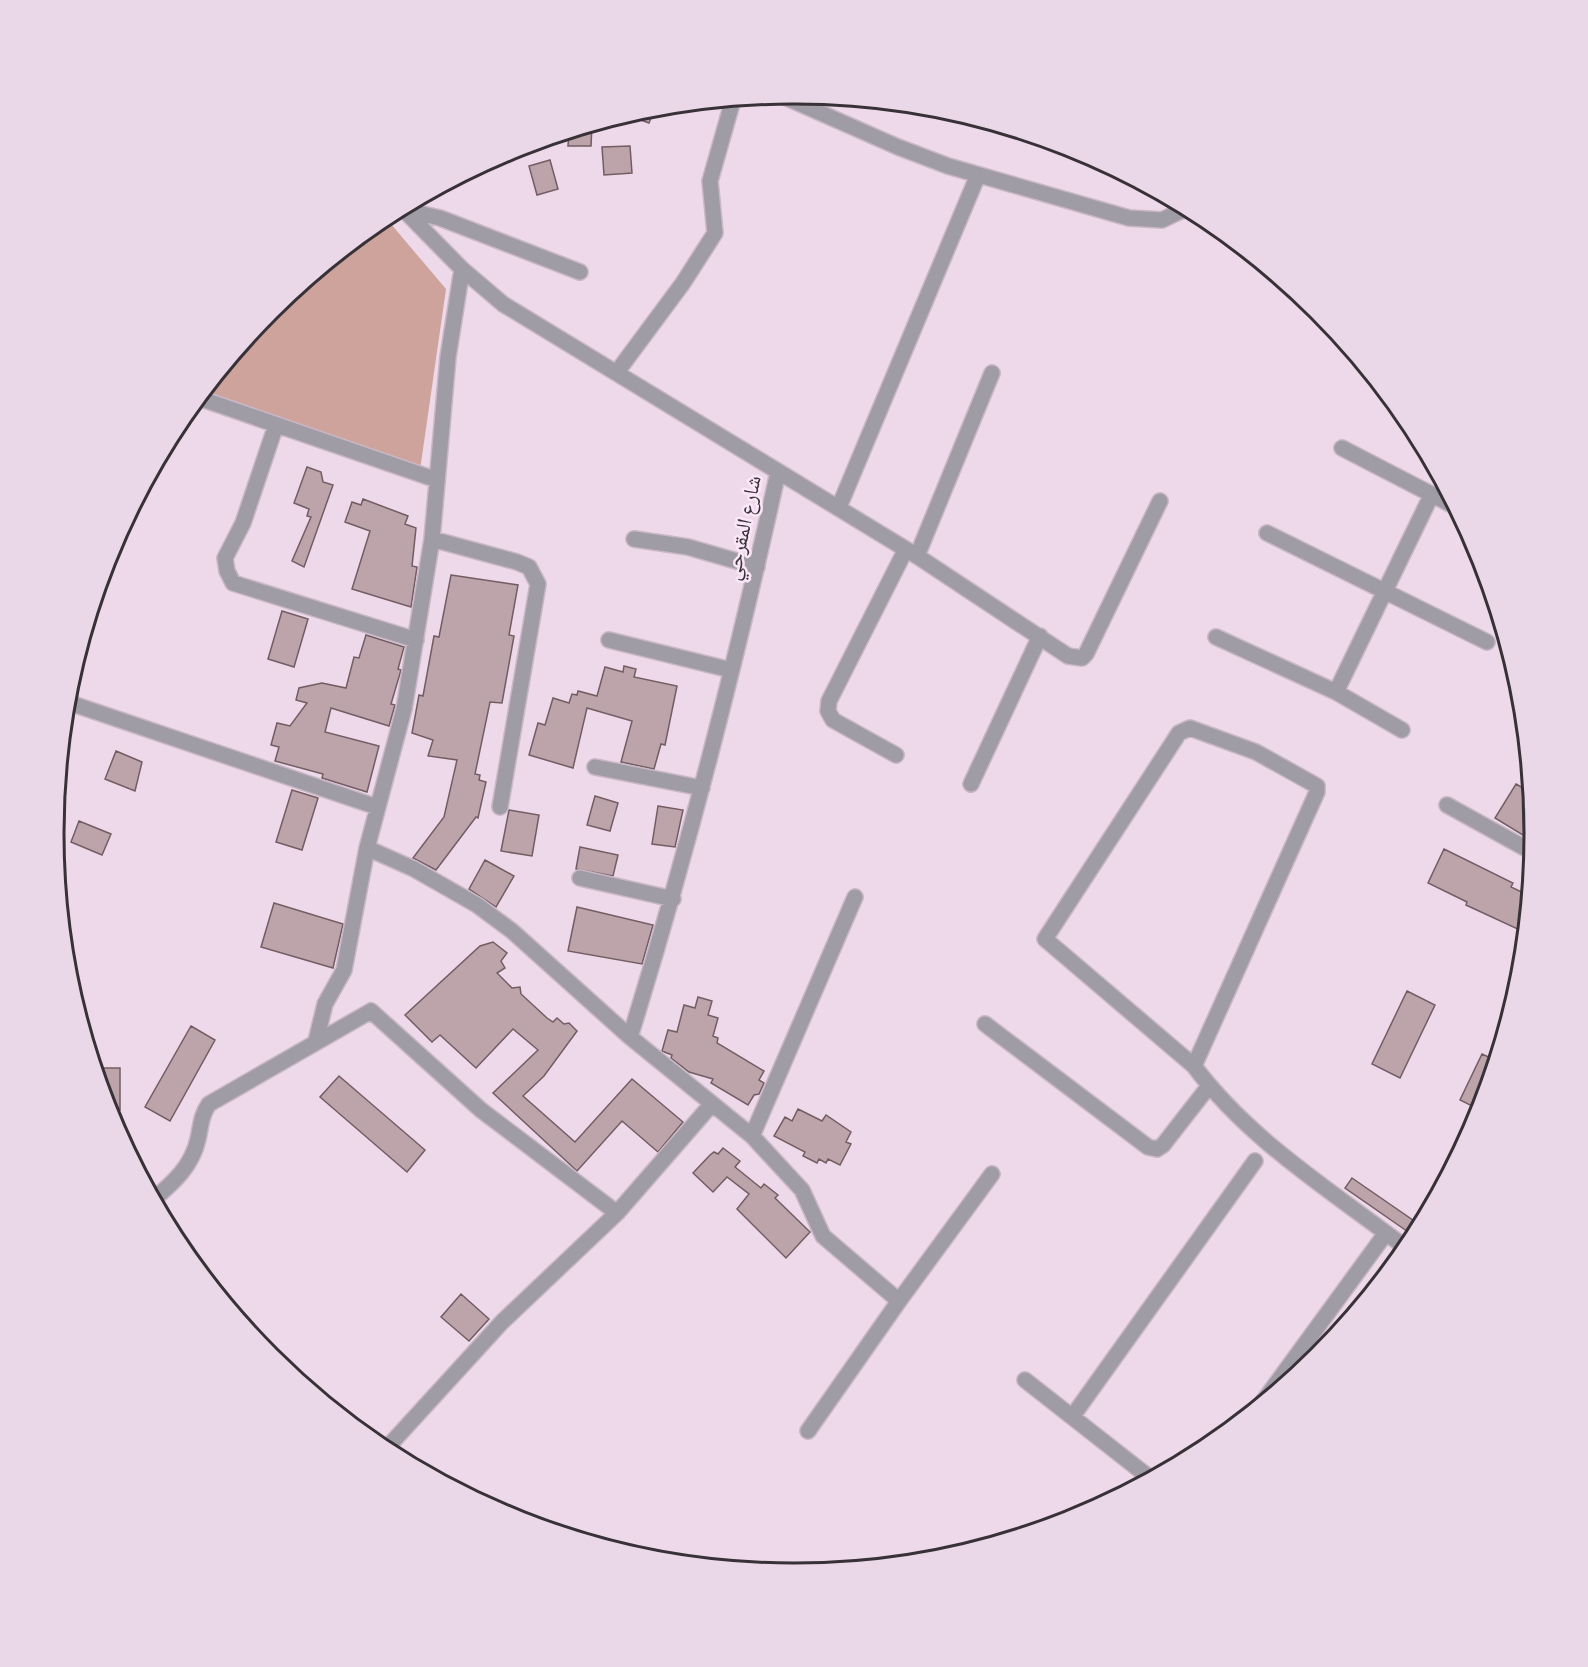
<svg xmlns="http://www.w3.org/2000/svg" width="1588" height="1667" font-family="'Source Sans 3','Noto Naskh Arabic',sans-serif">
<rect width="100%" height="100%" fill="#edd9ea"/>
<!-- green -->
<path fill="#cda39c" d="M385 217 446 289 420 470 202 394 271 310Z"/>
<!-- building -->
<path fill="#bda4ab" stroke="#735d63" stroke-width="1.5" d="M655 107 649 123 627 115 650 108Z
M592 125 591 146H568L569 132Z
M630 146 632 173 604 175 602 147Z
M550 160 558 189 537 195 529 166Z
M307 467 321 472 323 482 333 485 304 567 292 561 311 517 307 516 309 509 294 503Z
M363 499 408 516 405 524 416 528 412 566 417 567 411 607 352 589 370 531 345 522 352 502 361 505Z
M451 575 518 585 509 635 514 636 502 703 490 702 475 774 480 775 479 780 486 782 478 818 476 817 436 870 413 858 444 817 457 760 428 756 433 740 412 733 419 695 423 696 434 636 439 637Z
M282 611 308 619 294 667 268 659Z
M366 635 404 647 398 669 401 670 391 704 395 705 389 726 331 708 325 732 379 746 367 792 322 778 323 774 275 761 279 747 271 745 277 723 290 726 307 703 296 700 299 688 322 683 346 688 354 657 359 658Z
M624 666 636 669 634 677 677 686 665 745 661 744 654 769 621 762 632 721 587 708 573 768 529 755 538 723 545 725 553 698 569 703 572 694 577 695 578 691 597 696 605 667 623 672Z
M116 751 142 762 135 791 105 779Z
M1516 784 1530 792 1533 841 1495 818Z
M292 790 318 798 302 850 276 842Z
M595 796 618 803 610 831 587 825Z
M658 806 683 810 675 847 652 844Z
M509 810 539 815 532 856 501 851Z
M79 821 111 834 102 855 71 842Z
M580 847 618 855 613 876 576 869Z
M1444 849 1513 883 1511 887 1528 895 1524 932 1466 905 1467 902 1428 883Z
M485 860 514 876 496 907 469 889Z
M274 903 343 924 333 968 261 947Z
M577 907 653 925 642 964 568 951Z
M493 942 507 953 501 961 505 968 497 973 512 988 520 987 521 994 547 1018 553 1022 557 1018 564 1024 569 1023 577 1031 544 1076 523 1096 575 1142 632 1079 683 1122 658 1152 622 1121 577 1171 493 1093 538 1050 513 1029 476 1068 440 1035 432 1042 405 1015 480 946Z
M1407 991 1435 1005 1400 1078 1372 1064Z
M698 997 712 1001 708 1015 718 1018 713 1036 718 1038 717 1043 764 1071 759 1080 764 1083 759 1094 754 1095 748 1105 711 1083 713 1079 689 1072 671 1058 672 1055 662 1051 668 1030 677 1032 684 1005 695 1008Z
M191 1026 215 1040 170 1121 145 1107Z
M1482 1054 1495 1060 1480 1110 1460 1100Z
M96 1068H120V1110H108Z
M339 1076 425 1150 407 1172 320 1097Z
M798 1109 822 1121 826 1115 851 1132 846 1142 851 1144 840 1165 828 1159 826 1163 819 1159 817 1163 803 1156 805 1152 774 1136 785 1117 792 1121Z
M723 1148 740 1161 735 1167 761 1188 764 1184 778 1195 775 1198 810 1232 786 1258 737 1209 749 1194 727 1177 713 1192 693 1173 710 1155 714 1152 718 1154Z
M1352 1178 1420 1225 1414 1236 1345 1188Z
M461 1294 489 1319 469 1341 441 1317Z"/>
<g fill="none" stroke-linecap="round" stroke-linejoin="round">
<!-- minor casing -->
<g stroke="#c9b7c6" stroke-width="18">
<path id="minor" d="M780 95 898 147 948 166 1129 218 1162 220 1187 208
M402 208 462 269 503 304 917 556 1068 656 1082 658 1086 654 1160 501
M404 210 440 218 580 272
M617 372 683 283 715 233 710 181 733 100
M199 398 437 480
M276 425 243 523 225 558 227 571 233 583 416 640
M1342 448 1454 506
M839 507 978 175
M1267 533 1487 642
M432 539 517 562 529 567 538 584 500 807
M634 539 688 547 757 567
M917 556 992 373
M1216 637 1336 692 1402 730
M609 640 731 670
M1336 692 1431 496
M67 702 377 807
M896 755 833 720 828 711 829 701 905 551
M595 767 702 788
M971 784 1040 636
M1447 805 1532 852
M367 848 414 869 477 905 512 931 630 1037 752 1136 802 1190 823 1236 899 1301 808 1431
M580 878 673 899
M985 1024 1148 1147 1157 1149 1163 1145 1209 1086
M630 1037C688 851 736 662 778 472
M316 1041 325 1004 344 970 367 848 404 709 432 539 448 357 462 269
M1194 1066 1317 792V786L1256 752 1190 728 1179 733 1045 939 1194 1066C1250 1141 1333 1192 1406 1248
M752 1136 855 897
M154 1199C174 1182 192 1166 198 1139 201 1126 201 1115 209 1104L371 1011 481 1110 617 1213
M899 1301 992 1174
M1025 1380 1150 1478
M1262 1403 1386 1233
M1072 1417 1255 1161
M385 1450 502 1322 617 1213 711 1105"/>
</g>
<!-- minor -->
<use href="#minor" stroke="#9f9ca5" stroke-width="15"/>
</g>
<g text-anchor="middle" stroke-width="5" stroke-linejoin="round" paint-order="stroke">
<!-- street labels -->
<g font-size="21" fill="#383137" stroke="#fae6f8">
<text transform="translate(743 528) rotate(-78)" y="7">شارع المقرحي</text>
</g>
</g>
<!-- crop -->
<path d="M0 0H1588V1667H0ZM793 104H795A729 729 0 0 1 1524 833V834A729 729 0 0 1 795 1563H793A729 729 0 0 1 64 834V833A729 729 0 0 1 793 104Z" fill="#ead8e9" fill-rule="evenodd"/>
<path fill="none" stroke="#383137" stroke-width="3" d="M793 104H795A729 729 0 0 1 1524 833V834A729 729 0 0 1 795 1563H793A729 729 0 0 1 64 834V833A729 729 0 0 1 793 104Z"/>
</svg>
